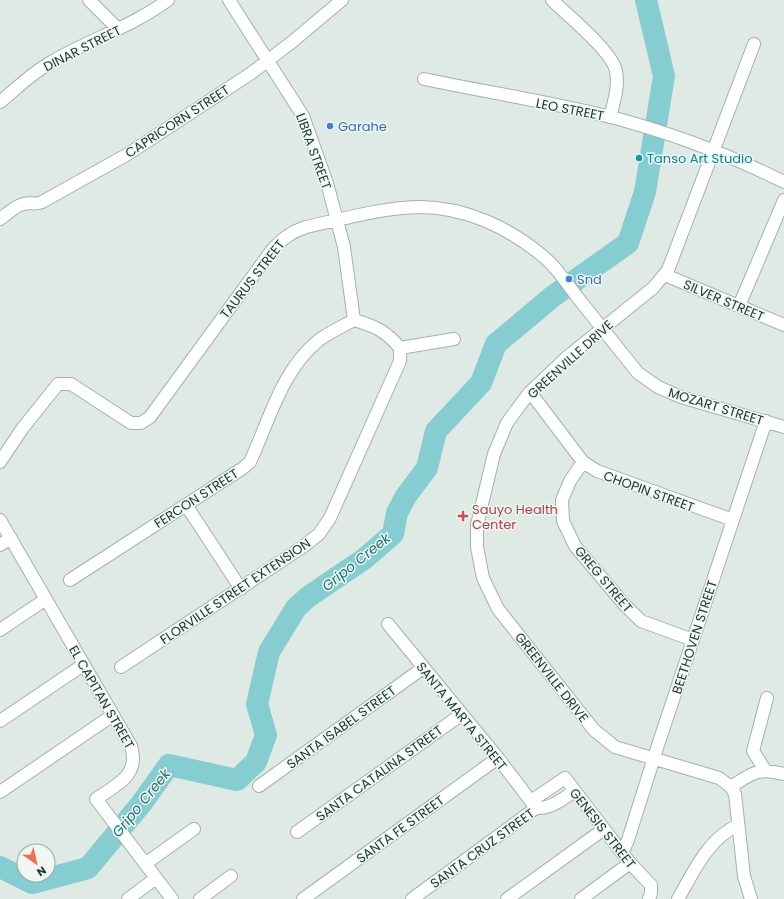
<svg xmlns="http://www.w3.org/2000/svg" width="784" height="899" font-family="Poppins,sans-serif">
<rect width="100%" height="100%" fill="#dfeae4"/>
<g fill="none" stroke-linecap="round" stroke-linejoin="round">
<!-- river -->
<path stroke="#86cdd1" stroke-width="22" d="M0 867 32 883 88 868 141 804 169 765 237 780 256 762 266 735 257 704 269 652 296 608 308 597 364 559 393 534 397 513 406 496 427 468 436 431 481 383 496 344 552 297 628 243 645 192 664 76 646 0"/>
<!-- minor casing -->
<g stroke="#a2b2ab" stroke-width="14">
<path id="minor" d="M89 0 118 29
M229 0 303 116 327 183 344 247 354 320
M552 0C567 15 612 51 616 71 619 86 614 102 610 117
M424 79C486 92 550 102 611 117 671 133 728 154 784 182
M0 102C17 88 33 72 53 61 91 39 133 26 168 0
M0 219C7 214 15 206 23 204 30 202 35 205 42 202L128 154 250 74 292 42 342 0
M665 275 784 325
M739 306 784 200
M354 320C375 326 386 331 400 348
M400 348 454 339
M530 392 583 462 597 471 733 520
M0 462 22 429 58 384H71L131 423H141L150 417 272 250C282 239 291 232 306 227 342 219 381 208 419 207 466 207 510 228 545 258 558 269 568 285 578 298 598 323 618 348 638 373L658 387 681 397 784 427
M583 462 570 481 562 500 563 521 575 546 623 603 641 621 693 640
M186 505 241 589
M0 520 131 746C140 775 118 784 96 799L172 899
M0 545 11 538
M70 580 243 468 250 462 254 453C271 414 284 368 319 340 330 332 343 326 354 320
M388 624 498 758 536 808
M0 630 46 599
M121 667 304 546 319 534 330 518 400 361V348
M0 721 83 665
M765 770 753 751 767 698
M259 786 423 668
M731 787C751 773 760 767 784 774
M0 792 113 715
M531 801 565 778 630 863 651 885V893L649 899
M297 832 462 714
M622 853 628 840 658 745 766 421
M145 864 194 829
M128 899 156 878
M200 899 231 876
M303 899 498 758
M412 899 536 808C551 809 563 799 574 791
M507 899 604 829
M581 899 630 863
M678 899C694 871 708 839 738 825
M751 899 744 876 735 794 731 787 719 778 615 747 594 730 498 609 483 578 477 547V525L494 454 507 423 520 405 530 392 566 358 653 288 668 270 754 44"/>
</g>
<!-- minor -->
<use href="#minor" stroke="#fff" stroke-width="12"/>
</g>
<!-- markers -->
<g fill="#3f7fe0" stroke="#eff7f2" stroke-width="1.5">
<circle cx="330" cy="126" r="4"/>
<circle cx="569" cy="279" r="4"/>
</g>
<circle fill="#0f9aa8" stroke="#eff7f2" stroke-width="1.5" cx="639" cy="158" r="4"/>
<path fill="#e0444e" stroke="#eff7f2" stroke-width="1.5" d="M461 510h4v4h4v4h-4v4h-4v-4h-4v-4h4z"/>
<g text-anchor="middle" stroke-width="3" stroke-linejoin="round" paint-order="stroke">
<!-- street labels -->
<g font-size="13" fill="#203a31" stroke="#eff7f2">
<text transform="translate(82 48) rotate(-27)" y="5">DINAR STREET</text>
<text transform="translate(570 109) rotate(11)" y="5">LEO STREET</text>
<text transform="translate(177 121) rotate(-33)" y="5">CAPRICORN STREET</text>
<text transform="translate(314 151) rotate(70)" y="5">LIBRA STREET</text>
<text transform="translate(252 279) rotate(-52)" y="5">TAURUS STREET</text>
<text transform="translate(724 300) rotate(23)" y="5">SILVER STREET</text>
<text transform="translate(570 359) rotate(-42)" y="5">GREENVILLE DRIVE</text>
<text transform="translate(716 406) rotate(17)" y="5">MOZART STREET</text>
<text transform="translate(649 491) rotate(20)" y="5">CHOPIN STREET</text>
<text transform="translate(196 498) rotate(-33)" y="5">FERCON STREET</text>
<text transform="translate(604 579) rotate(50)" y="5">GREG STREET</text>
<text transform="translate(235 591) rotate(-34)" y="5">FLORVILLE STREET EXTENSION</text>
<text transform="translate(694 637) rotate(-72)" y="5">BEETHOVEN STREET</text>
<text transform="translate(552 677) rotate(52)" y="5">GREENVILLE DRIVE</text>
<text transform="translate(102 697) rotate(60)" y="5">EL CAPITAN STREET</text>
<text transform="translate(462 716) rotate(51)" y="5">SANTA MARTA STREET</text>
<text transform="translate(341 727) rotate(-36)" y="5">SANTA ISABEL STREET</text>
<text transform="translate(379 773) rotate(-36)" y="5">SANTA CATALINA STREET</text>
<text transform="translate(603 828) rotate(52)" y="5">GENESIS STREET</text>
<text transform="translate(400 829) rotate(-36)" y="5">SANTA FE STREET</text>
<text transform="translate(482 848) rotate(-36)" y="5">SANTA CRUZ STREET</text>
</g>
<!-- shop labels -->
<g font-size="13" fill="#366cbe" stroke="#eff7f2" text-anchor="start">
<text x="338" y="131">Garahe</text>
<text x="577" y="284">Snd</text>
</g>
<!-- culture labels -->
<g font-size="13" fill="#0d838f" stroke="#eff7f2" text-anchor="start">
<text x="647" y="163">Tanso Art Studio</text>
</g>
<!-- health labels -->
<g font-size="13" fill="#be3a42" stroke="#eff7f2" text-anchor="start">
<text x="472" y="514">Sauyo Health<tspan x="472" dy="15">Center</tspan></text>
</g>
<!-- water labels -->
<g font-size="14" font-style="italic" fill="#1a7076" stroke="#eff7f2">
<text transform="translate(356 562) rotate(-39)" y="5">Gripo Creek</text>
<text transform="translate(141 803) rotate(-51)" y="5">Gripo Creek</text>
</g>
</g>
<!-- north arrow -->
<g transform="translate(36 863) rotate(146)"><circle r="19" fill="#eff7f2" stroke="#9caba5"/>
<path d="M0-3L7 15L0 10L-7 15Z" fill="#f36c55"/>
<text y="-6" font-size="11" font-weight="bold" text-anchor="middle" fill="#203a31">N</text>
</g>
</svg>
